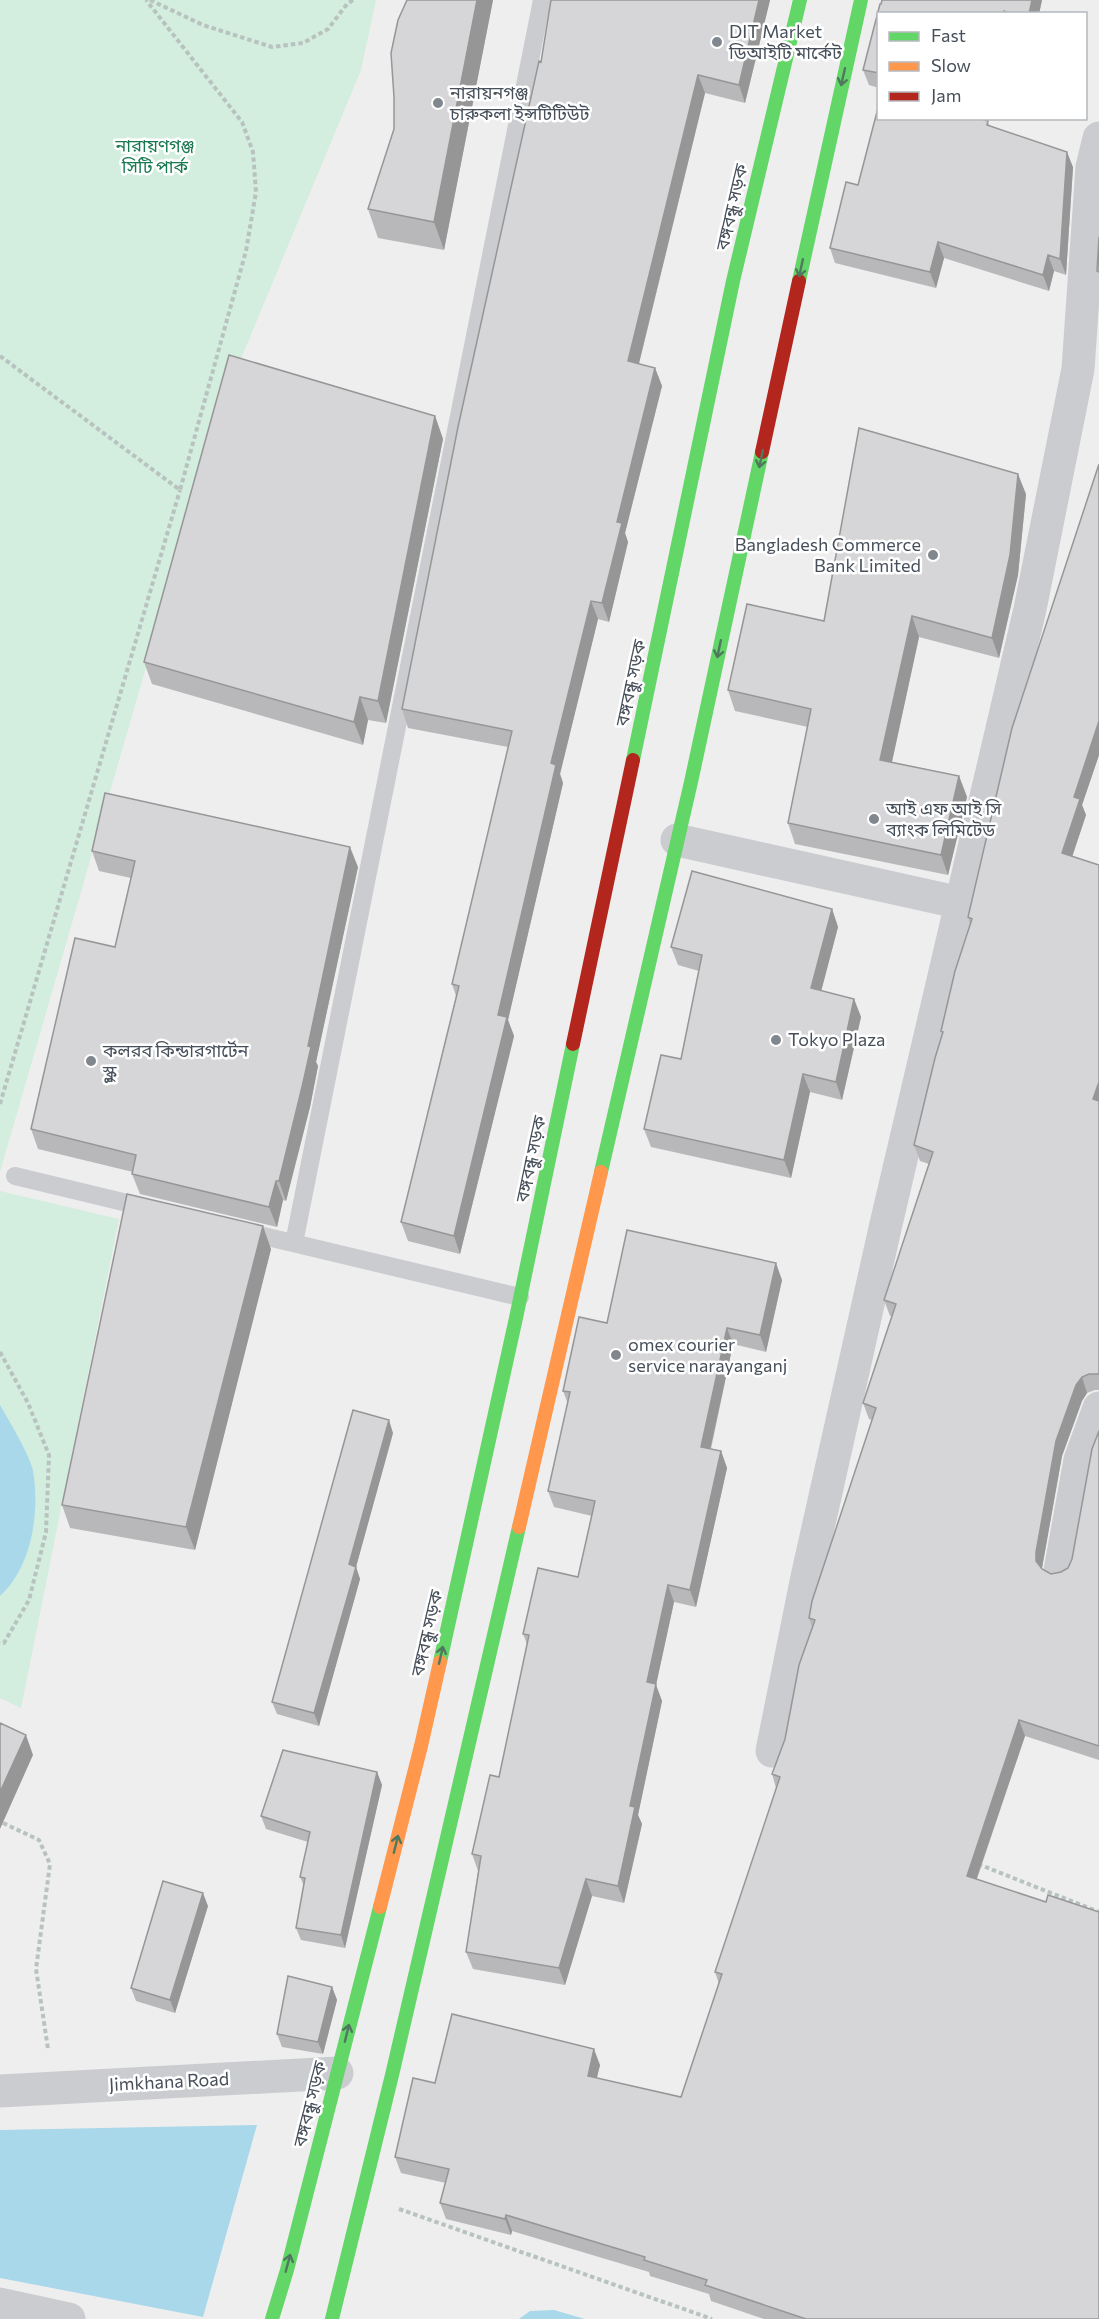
<svg xmlns="http://www.w3.org/2000/svg" width="1099" height="2319" font-family="Commissioner,'Noto Sans Bengali',sans-serif">
<rect width="100%" height="100%" fill="#efeeee"/>
<!-- green -->
<path fill="#d3eddf" d="M0 0H376L361 70 238 366 186 529 0 1172Z
M0 1191 119 1219 21 1708 0 1698Z"/>
<!-- water -->
<path fill="#a8d8ea" d="M0 1405C8 1419 31 1457 33 1471 40 1512 32 1567 0 1596Z
M257 2125 203 2317 0 2278V2130Z
M554 2310 585 2319H519L530 2311Z"/>
<g fill="none" stroke-linecap="round" stroke-linejoin="round">
<!-- path -->
<path stroke="#b8c3c0" stroke-width="4" stroke-dasharray="4.5 3" stroke-linecap="butt" d="M150 0 203 25 272 47 303 43 328 29 347 4 353 0
M0 356 180 490 246 251 256 192 253 152 242 122 146 0
M0 1104 180 490
M0 1352 28 1403 49 1455 46 1532 29 1600 4 1643H0
M3 1823 39 1840 50 1864 36 1969 48 2049
M978 1864 1099 1912
M399 2209 712 2319"/>
<!-- lane -->
<path stroke="#cacccf" stroke-width="18" d="M15 1176 148 1208
M242 1231 520 1297
M294 1243 542 0"/>
<!-- street -->
<path stroke="#cacccf" stroke-width="33" d="M677 840 961 903
M1060 1571 1080 1460 1099 1408
M772 1751 807 1577 886 1224 1030 609 1078 369 1092 167 1099 138
M0 2091 337 2073
M0 2304 69 2319"/>
<!-- fast -->
<path stroke="#63d668" stroke-width="14" d="M799 281 861 0
M633 760 733 281 800 0
M601 1172 691 782 762 452
M440 1662 516 1318 573 1044
M272 2319 287 2270 380 1907
M332 2319 392 2075 519 1527"/>
<!-- slow -->
<path stroke="#ff974d" stroke-width="14" d="M519 1527 601 1172
M380 1907 421 1746 440 1662"/>
<!-- jam -->
<path stroke="#b3261e" stroke-width="14" d="M762 452 799 281
M573 1044 633 760"/>
</g>
<!-- wall -->
<path fill="#b8b8ba" d="M407 0H493L444 250 378 238 368 209 394 129Z
M770 0 745 103 705 93 639 364 655 368 662 386 625 533 628 542 609 622 598 619 560 774 563 783 508 1020 514 1036 460 1254 408 1241 401 1222 456 996 452 984 508 747 408 728 402 709 541 62Z
M882 0H1042L1039 14H879V88L869 85 863 70 880 4H881Z
M879 118H987V121L990 126 1073 167 1066 275 1054 271 1049 291 944 258 936 288 835 263 830 248 858 185Z
M435 416 443 439 386 723 368 720 363 745 152 684 144 662Z
M1099 464V755L1082 805 1086 815 1072 857 1099 865V1390H1095L1087 1393 1082 1401 1062 1456 1042 1568V1569L1051 1574 1061 1572 1068 1568 1072 1559 1099 1431V1760L1025 1736 977 1879 1099 2319H764L711 2301 709 2294 650 2276 649 2272 512 2231 511 2235 446 2219 440 2203 446 2183 401 2173 395 2157 435 2083 600 2065 597 2078 681 2097 719 1984 715 1972 776 1788 772 1774 785 1739 812 1627 809 1618 872 1420 869 1419 863 1403 892 1316H890L884 1300 929 1164 920 1161 914 1145 942 1035 941 1031 970 924 968 917Z
M1026 494 1018 575 999 658 919 637 892 762 959 776 967 797 948 875 795 844 788 823 808 727 735 711 728 690 824 621Z
M92 851 358 867 316 1062 318 1066 310 1107 286 1201 283 1200 277 1227 140 1194 132 1174 133 1172 38 1149 31 1129 115 947 131 878 99 871Z
M832 909 838 927 821 991 854 999 861 1017 842 1100 810 1092 791 1178 651 1147 644 1129 681 1059 699 971 678 965 671 947Z
M271 1249 195 1550 70 1528 62 1505Z
M782 1280 766 1352 733 1344 711 1449 721 1451 727 1468 696 1607 674 1602 656 1685 662 1701 638 1815 642 1824 624 1903 592 1896 565 1985 473 1969 466 1952 478 1871 472 1854 499 1777 527 1644 523 1634 578 1577 592 1516 554 1507 548 1491 568 1404 563 1391 607 1323Z
M393 1433 356 1567 360 1579 319 1726 277 1714 272 1702Z
M377 1772 382 1785 345 1948 301 1940 296 1928 304 1886 300 1877 308 1842 266 1829 261 1816Z
M208 1906 175 2013 136 2001 131 1988Z
M332 1987 337 2000 323 2054 282 2047 277 2034Z"/>
<!-- shaded-wall -->
<path fill="#969697" d="M477 0H493L444 250 434 222Z
M759 0H770L745 103 739 85Z
M1032 0H1042L1039 14H1029Z
M698 75 705 93 635 379 628 361Z
M1067 152 1073 167 1066 275 1060 259Z
M938 242 944 258 936 288 930 272Z
M1048 255 1054 271 1049 291 1043 275Z
M655 368 662 386 625 533 628 542 609 622 602 603 617 522Z
M435 416 443 439 386 723 378 701Z
M1018 474 1026 494 1018 575 999 658 992 638Z
M591 601 598 619 560 774 563 783 508 1020 514 1036 460 1254 454 1236 498 1015 551 763Z
M912 616 919 637 888 780 880 760Z
M360 697 368 720 363 745 354 722Z
M1099 721V755L1082 805 1086 815 1068 869 1062 853 1074 797Z
M959 776 967 797 948 875 941 855Z
M350 847 358 867 316 1062 318 1066 310 1107 286 1201 279 1181Z
M832 909 838 927 817 1007 811 988Z
M854 999 861 1017 842 1100 836 1082Z
M803 1074 810 1092 791 1178 784 1160Z
M1099 1082V1115L1093 1099Z
M276 1181 283 1200 277 1227 269 1207Z
M263 1226 271 1249 195 1550 186 1527Z
M776 1263 782 1280 766 1352 760 1335Z
M727 1328 733 1344 707 1464 701 1447Z
M1082 1377 1087 1393 1082 1401 1062 1456 1042 1568V1577L1036 1561V1552L1056 1441 1076 1385Z
M389 1420 393 1433 356 1567 360 1579 319 1726 314 1713 349 1564Z
M721 1451 727 1468 696 1607 690 1590Z
M668 1585 674 1602 656 1685 662 1701 638 1815 642 1824 624 1903 618 1886 630 1806 647 1682Z
M1019 1720 1025 1736 972 1892 967 1876Z
M26 1735 33 1755 0 1829V1792Z
M377 1772 382 1785 345 1948 341 1935Z
M586 1879 592 1896 565 1985 559 1968Z
M203 1893 208 1906 175 2013 170 2000Z
M332 1987 337 2000 323 2054 318 2042Z
M594 2049 600 2065 593 2092 588 2076Z
M506 2215 512 2231 511 2235 505 2219Z"/>
<!-- building -->
<path fill="#d6d6d8" stroke="#969697" stroke-width="1.5" d="M407 0H477L434 222 368 209 394 129V97L391 53 398 20Z
M551 0H759L739 85 698 75 628 361 655 368 617 522 622 523 602 603 591 601 551 763 556 765 498 1015 507 1017 454 1236 401 1222 459 986 452 984 512 731 402 709 458 427 539 61 541 62Z
M882 0H1032L1029 14H1012L1004 11V14H879V73L863 70 880 4H881Z
M879 104V118H978L988 121 987 125 1067 152 1060 259 1048 255 1043 275 938 242 930 272 830 248 846 182 858 185Z
M1099 237V272L1097 271Z
M229 355 435 416 378 701 360 697 354 722 144 662Z
M859 428 1018 474 1010 555 992 638 912 616 880 760 959 776 941 855 788 823 811 709 728 690 747 604 824 621Z
M1099 464V721L1074 797 1080 799 1062 853 1099 865V1082L1093 1099 1099 1101V1374H1089L1082 1377 1076 1385 1056 1441 1036 1552V1561L1042 1569 1051 1574 1061 1572 1068 1568 1072 1559 1092 1449 1099 1431V1746L1019 1720 967 1876 1046 1902 1048 1895 1099 1912V2319H806L705 2285 707 2280 644 2260 645 2257 506 2215 505 2219 440 2203 449 2169 395 2157 413 2078 435 2083 452 2014 594 2049 588 2076 681 2097 722 1974 715 1972 780 1777 772 1774 785 1739 799 1665 815 1620 809 1618 812 1601 876 1408 863 1403 896 1304 884 1300 933 1152 914 1145 935 1058 943 1032 941 1031 955 971 972 919 968 917 1012 728Z
M105 793 350 847 308 1046 311 1047 302 1087 279 1181H276L269 1207 132 1174 136 1155 31 1129 75 938 115 947 135 861 92 851Z
M692 871 832 909 811 988 854 999 836 1082 803 1074 784 1160 644 1129 661 1055 681 1059 702 955 671 947Z
M127 1194 263 1226 186 1527 62 1505Z
M627 1230 776 1263 760 1335 727 1328 701 1447 721 1451 690 1590 668 1585 647 1682 656 1684 630 1806 635 1807 618 1886 586 1879 559 1968 466 1952 481 1856 472 1854 490 1775 499 1777 529 1635 523 1634 538 1568 578 1577 595 1501 548 1491 570 1392 563 1391 579 1317 607 1323Z
M353 1410 389 1420 349 1564 356 1567 314 1713 272 1702Z
M0 1723 26 1735 0 1792Z
M283 1750 377 1772 341 1935 296 1928 305 1878 300 1877 310 1832 261 1816Z
M163 1881 203 1893 170 2000 131 1988Z
M288 1976 332 1987 318 2042 277 2034Z"/>
<!-- one-way arrows -->
<defs><path id="oneway-shaft" d="M-6 0H5M1.5-3L5.5 0L1.5 3" fill="none" stroke-width="1.6" stroke-linecap="round" stroke-linejoin="round" transform="scale(1.5)"/></defs>
<g stroke="#4f785e">
<use href="#oneway-shaft" transform="translate(843 77) rotate(103)"/>
<use href="#oneway-shaft" transform="translate(801 268) rotate(102)"/>
<use href="#oneway-shaft" transform="translate(761 459) rotate(102)"/>
<use href="#oneway-shaft" transform="translate(719 649) rotate(102)"/>
<use href="#oneway-shaft" transform="translate(441 1655) rotate(-77)"/>
<use href="#oneway-shaft" transform="translate(396 1844) rotate(-76)"/>
<use href="#oneway-shaft" transform="translate(347 2033) rotate(-76)"/>
<use href="#oneway-shaft" transform="translate(288 2263) rotate(-75)"/>
</g>
<!-- markers -->
<g fill="#81878e" stroke="#fff" stroke-width="2">
<circle cx="717" cy="42" r="6"/>
<circle cx="438" cy="103" r="6"/>
<circle cx="933" cy="555" r="6"/>
<circle cx="874" cy="819" r="6"/>
<circle cx="776" cy="1040" r="6"/>
<circle cx="91" cy="1061" r="6"/>
<circle cx="616" cy="1355" r="6"/>
</g>
<g text-anchor="middle" stroke-width="5" stroke-linejoin="round" paint-order="stroke">
<!-- poi labels -->
<g font-size="18" fill="#464f5a" stroke="#fff" text-anchor="start">
<text x="729" y="38">DIT Market<tspan x="729" dy="21">ডিআইটি মার্কেট</tspan></text>
<text x="450" y="99">নারায়নগঞ্জ<tspan x="450" dy="21">চারুকলা ইন্সটিটিউট</tspan></text>
<text x="921" y="551" text-anchor="end">Bangladesh Commerce<tspan x="921" dy="21">Bank Limited</tspan></text>
<text x="886" y="815">আই এফ আই সি<tspan x="886" dy="21">ব্যাংক লিমিটেড</tspan></text>
<text x="788" y="1046">Tokyo Plaza</text>
<text x="103" y="1057">কলরব কিন্ডারগার্টেন<tspan x="103" dy="21">স্কুল</tspan></text>
<text x="628" y="1351">omex courier<tspan x="628" dy="21">service narayanganj</tspan></text>
</g>
<!-- park labels -->
<g font-size="18" fill="#187951" stroke="#fff">
<text x="155" y="152">নারায়ণগঞ্জ<tspan x="155" dy="21">সিটি পার্ক</tspan></text>
</g>
<!-- street labels -->
<g font-size="18" fill="#464f5a" stroke="#fff">
<text transform="translate(732 207) rotate(-77)" y="6">বঙ্গবন্ধু সড়ক</text>
<text transform="translate(631 683) rotate(-78)" y="6">বঙ্গবন্ধু সড়ক</text>
<text transform="translate(531 1159) rotate(-78)" y="6">বঙ্গবন্ধু সড়ক</text>
<text transform="translate(427 1633) rotate(-77)" y="6">বঙ্গবন্ধু সড়ক</text>
<text transform="translate(169 2082) rotate(-3)" y="6">Jimkhana Road</text>
<text transform="translate(310 2104) rotate(-76)" y="6">বঙ্গবন্ধু সড়ক</text>
</g>
</g>
<!-- legend -->
<rect x="877" y="12" width="210" height="108" fill="#ffffff" stroke="#b5b9bd" stroke-width="1.5"/>
<rect x="889" y="32" width="30" height="9" fill="#63d668" stroke="#b5b9bd" stroke-width="1.5"/>
<text x="931" y="42" font-size="18" fill="#464f5a">Fast</text>
<rect x="889" y="62" width="30" height="9" fill="#ff974d" stroke="#b5b9bd" stroke-width="1.5"/>
<text x="931" y="72" font-size="18" fill="#464f5a">Slow</text>
<rect x="889" y="92" width="30" height="9" fill="#b3261e" stroke="#b5b9bd" stroke-width="1.5"/>
<text x="931" y="102" font-size="18" fill="#464f5a">Jam</text>
</svg>
